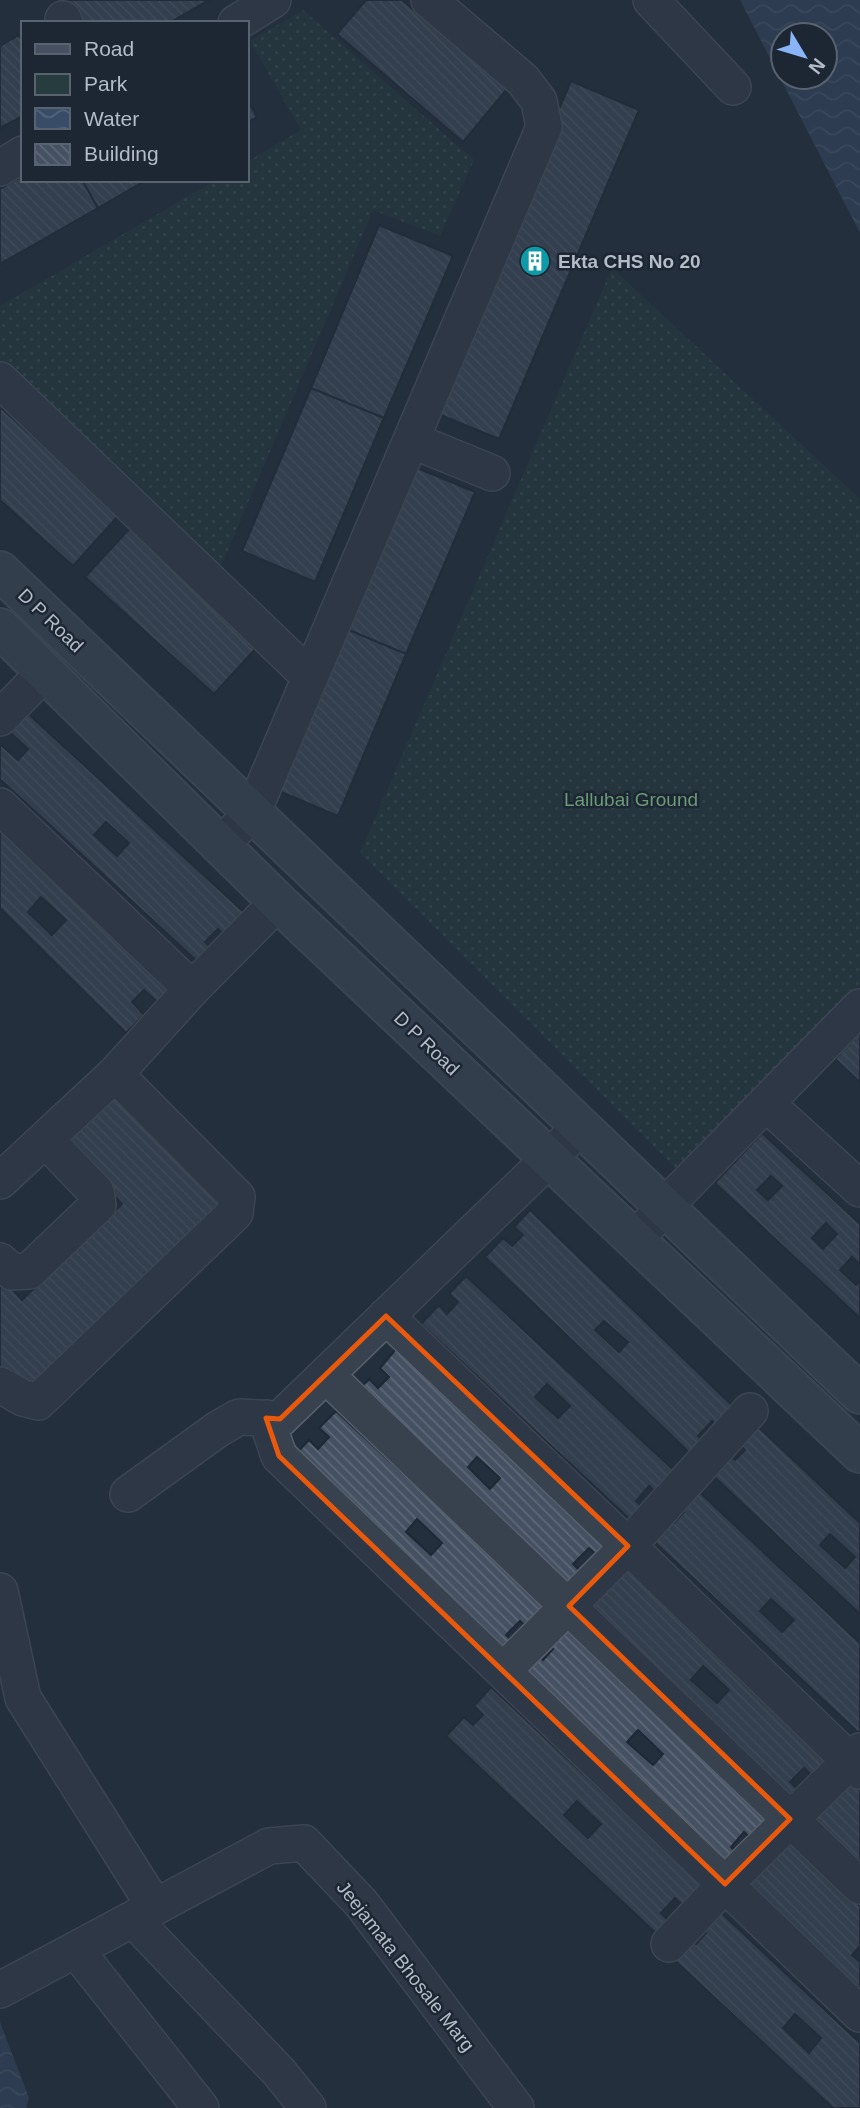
<svg xmlns="http://www.w3.org/2000/svg" width="860" height="2108" font-family="Helvetica,sans-serif">
<defs>
<pattern id="green-dots" width="8" height="8" patternUnits="userSpaceOnUse" patternTransform="scale(1.75)"><rect width="8" height="8" fill="#263c3f"/><path d="M2 2h.1M6 6h.1" fill="none" stroke="#435659" stroke-width="1.8" stroke-linecap="round"/></pattern>
<pattern id="water-waves" width="16" height="10" patternUnits="userSpaceOnUse" patternTransform="scale(1.75)"><rect width="16" height="10" fill="#394c67"/><path d="M0 5q4-4 8 0t8 0" fill="none" stroke="#53647b"/></pattern>
<pattern id="building-back-hatch" width="6" height="6" patternUnits="userSpaceOnUse" patternTransform="scale(1.75)"><rect width="6" height="6" fill="#455162"/><path d="M-1 5l2 2M0 0l6 6M5-1l2 2" fill="none" stroke="#5d6877"/></pattern>
</defs>
<rect width="100%" height="100%" fill="#242f3e"/>
<!-- green -->
<path fill="url(#green-dots)" d="M303 10 474 160 440 236 373 210 218 573 0 374V306L216 180H247V162L301 130 250 41Z
M612 268 860 499V985L682 1175 360 853Z"/>
<!-- water -->
<path fill="url(#water-waves)" fill-rule="evenodd" d="M740 0H860V233ZM783 35H825V77H783Z
M0 2022 29 2098 26 2108H0Z"/>
<!-- building -->
<path fill="url(#building-back-hatch)" stroke="#1f2835" stroke-width="2" fill-rule="evenodd" d="M64 0H209L169 23H73L61 2Z
M366 0H402L507 89 463 142 337 34Z
M19 35 23 42V116L0 128V46Z
M571 81 639 110 499 439 431 411Z
M247 99 257 117 247 123Z
M23 176V180H82L98 208 0 264V189Z
M82 180H146L98 208Z
M379 225 453 256 384 418 311 388Z
M311 388 384 418 315 582 242 551Z
M0 407 119 515 73 566 0 500Z
M410 465 475 492 406 654 342 627Z
M130 528 259 645 214 694 85 577Z
M342 627 406 654 338 816 274 789Z
M22 708 247 915 226 938 218 929 205 942 215 951 201 965 0 779V744L18 760 28 749 4 727ZM106 822 129 843 117 856 94 835Z
M0 819 171 987 157 1002 144 990 132 1002 144 1015 126 1033 0 908ZM41 897 66 920 52 935 28 912Z
M860 1032V1082L835 1059Z
M112 1087 223 1202 34 1392 0 1366V1276L22 1300 122 1204 60 1138Z
M762 1133 860 1224V1265L852 1257 840 1270 856 1285 860 1281V1318L715 1183ZM771 1176 782 1186 768 1200 757 1190ZM826 1223 837 1234 823 1249 812 1238Z
M530 1210 739 1412 721 1430 712 1421 698 1436 708 1446 696 1459 485 1257 503 1238 512 1246 523 1235 514 1227ZM604 1321 628 1342 619 1352 595 1330Z
M466 1276 682 1478 663 1499 649 1486 636 1501 649 1513 637 1526 421 1324 439 1305 447 1314 458 1302 449 1294ZM547 1384 570 1406 558 1418 535 1397Z
M396 1349 611 1551 603 1560 589 1548 573 1564 587 1578 569 1598 354 1395 369 1379 378 1388 389 1377 380 1368ZM477 1457 500 1478 490 1489 468 1467Z
M336 1411 552 1613 533 1633 520 1621 506 1635 520 1648 508 1661 291 1459 309 1440 318 1449 329 1437 319 1428ZM417 1519 442 1543 431 1555 406 1532Z
M753 1422 860 1523V1614L708 1471 726 1452 735 1460 745 1450 736 1441ZM830 1534 855 1557 845 1568 820 1545Z
M692 1485 860 1643V1734L646 1534 664 1514 674 1523 684 1512 675 1503ZM771 1599 794 1620 782 1632 760 1611Z
M620 1557 837 1760 818 1781 804 1768 790 1782 804 1795 791 1809 575 1606ZM703 1666 729 1690 717 1703 691 1680Z
M561 1622 778 1825 758 1845 744 1832 731 1847 741 1858 730 1871 516 1670 534 1652 543 1660 553 1649 544 1640ZM638 1730 663 1754 653 1765 627 1742Z
M491 1687 707 1890 688 1911 675 1898 661 1913 674 1926 662 1939 446 1736 464 1717 473 1725 483 1715 474 1706ZM577 1801 601 1824 588 1838 564 1815Z
M846 1772 860 1786V1877L799 1820Z
M782 1832 860 1906V1946L852 1955 860 1962V1997L736 1881Z
M714 1906 860 2043V2108H833L669 1955 687 1935 696 1944 706 1933 697 1924ZM795 2014 821 2038 809 2053 783 2028Z"/>
<g fill="none" stroke-linecap="round" stroke-linejoin="round">
<!-- street casing -->
<g stroke="#565f6c" stroke-width="38">
<path id="street" d="M651 0 733 87
M63 19 65 23
M236 23 273 0
M0 168 23 154
M0 380 310 677
M411 440 492 473
M0 718 45 672
M0 806 192 989
M220 845 252 814 544 127 539 101 523 80 429 0
M767 1104 860 1189
M0 1181 115 1074 192 989 278 902
M635 1240 665 1206 860 1007
M0 1261 12 1272 29 1271 98 1205 96 1192 45 1139
M386 1316 628 1546 860 1771
M326 1375 860 1886
M0 1385 23 1398 38 1402 235 1213 237 1197 115 1074
M266 1418 279 1456 860 2014
M128 1494 218 1429 239 1417 280 1419 549 1159 581 1125
M0 1591 23 1698 155 1907
M503 1671 628 1546 750 1411
M133 1919 279 2072 308 2108
M669 1944 725 1884 860 1751
M76 1950 201 2108
M0 1990 269 1846 304 1843 361 1903 516 2108"/>
</g>
<!-- secondary casing -->
<g stroke="#565f6c" stroke-width="42">
<path id="secondary" d="M0 571 860 1394
M0 628 278 902 860 1453"/>
</g>
<!-- street -->
<use href="#street" stroke="#38414e" stroke-width="35"/>
<!-- secondary -->
<use href="#secondary" stroke="#465061" stroke-width="38"/>
</g>
<!-- marked area -->
<path d="M0 0H860V2108H0ZM386 1316 628 1546 569 1606 790 1819 725 1884 279 1456 266 1418 280 1419Z" fill="#242f3e" fill-opacity=".55" fill-rule="evenodd"/>
<path fill="none" stroke="#e8590c" stroke-width="5" stroke-linejoin="round" d="M386 1316 628 1546 569 1606 790 1819 725 1884 279 1456 266 1418 280 1419Z"/>
<!-- icons -->
<defs>
<g id="building-disc" transform="scale(1.575)"><circle r="9.5" fill="#0f9aa8" stroke="#1d2633"/><path d="M-4-6H4V6H1V3H-1V6H-4ZM-2.5-4.3h1.7v1.8h-1.7ZM.8-4.3h1.7v1.8H.8ZM-2.5-1h1.7V.8h-1.7ZM.8-1h1.7V.8H.8Z" fill="#fff"/></g>
</defs>
<g fill-rule="evenodd">
<use href="#building-disc" x="535" y="261"/>
</g>
<g text-anchor="middle" stroke-width="5" stroke-linejoin="round" paint-order="stroke">
<!-- poi labels -->
<g font-size="19" font-weight="bold" fill="#b4bcc9" stroke="#1d2633" text-anchor="start">
<text x="558" y="268">Ekta CHS No 20</text>
</g>
<!-- street labels -->
<g font-size="19" fill="#b4bcc9" stroke="#1d2633">
<text transform="translate(51 620) rotate(44)" y="7">D P Road</text>
<text transform="translate(427 1043) rotate(44)" y="7">D P Road</text>
<text transform="translate(406 1966) rotate(52)" y="7">Jeejamata Bhosale Marg</text>
</g>
<!-- park labels -->
<g font-size="19" fill="#6b9a76" stroke="#1d2633">
<text x="631" y="806">Lallubai Ground</text>
</g>
</g>
<!-- legend -->
<rect x="21" y="21" width="228" height="161" fill="#1d2633" stroke="#59626f" stroke-width="2"/>
<rect x="35" y="44" width="35" height="10" fill="#465061" stroke="#59626f" stroke-width="2"/>
<text x="84" y="56" font-size="21" fill="#b4bcc9">Road</text>
<rect x="35" y="74" width="35" height="21" fill="#263c3f" stroke="#59626f" stroke-width="2"/>
<text x="84" y="91" font-size="21" fill="#b4bcc9">Park</text>
<rect x="35" y="108" width="35" height="21" fill="url(#water-waves)" stroke="#59626f" stroke-width="2"/>
<text x="84" y="126" font-size="21" fill="#b4bcc9">Water</text>
<rect x="35" y="144" width="35" height="21" fill="url(#building-back-hatch)" stroke="#59626f" stroke-width="2"/>
<text x="84" y="161" font-size="21" fill="#b4bcc9">Building</text>
<!-- north arrow -->
<g transform="translate(804 56) rotate(128)"><circle r="33" fill="#1d2633" stroke="#59626f" stroke-width="2"/>
<path d="M0-5L12 26L0 18L-12 26Z" fill="#8ab4f8"/>
<text y="-10" font-size="19" font-weight="bold" text-anchor="middle" fill="#b4bcc9">N</text>
</g>
</svg>
